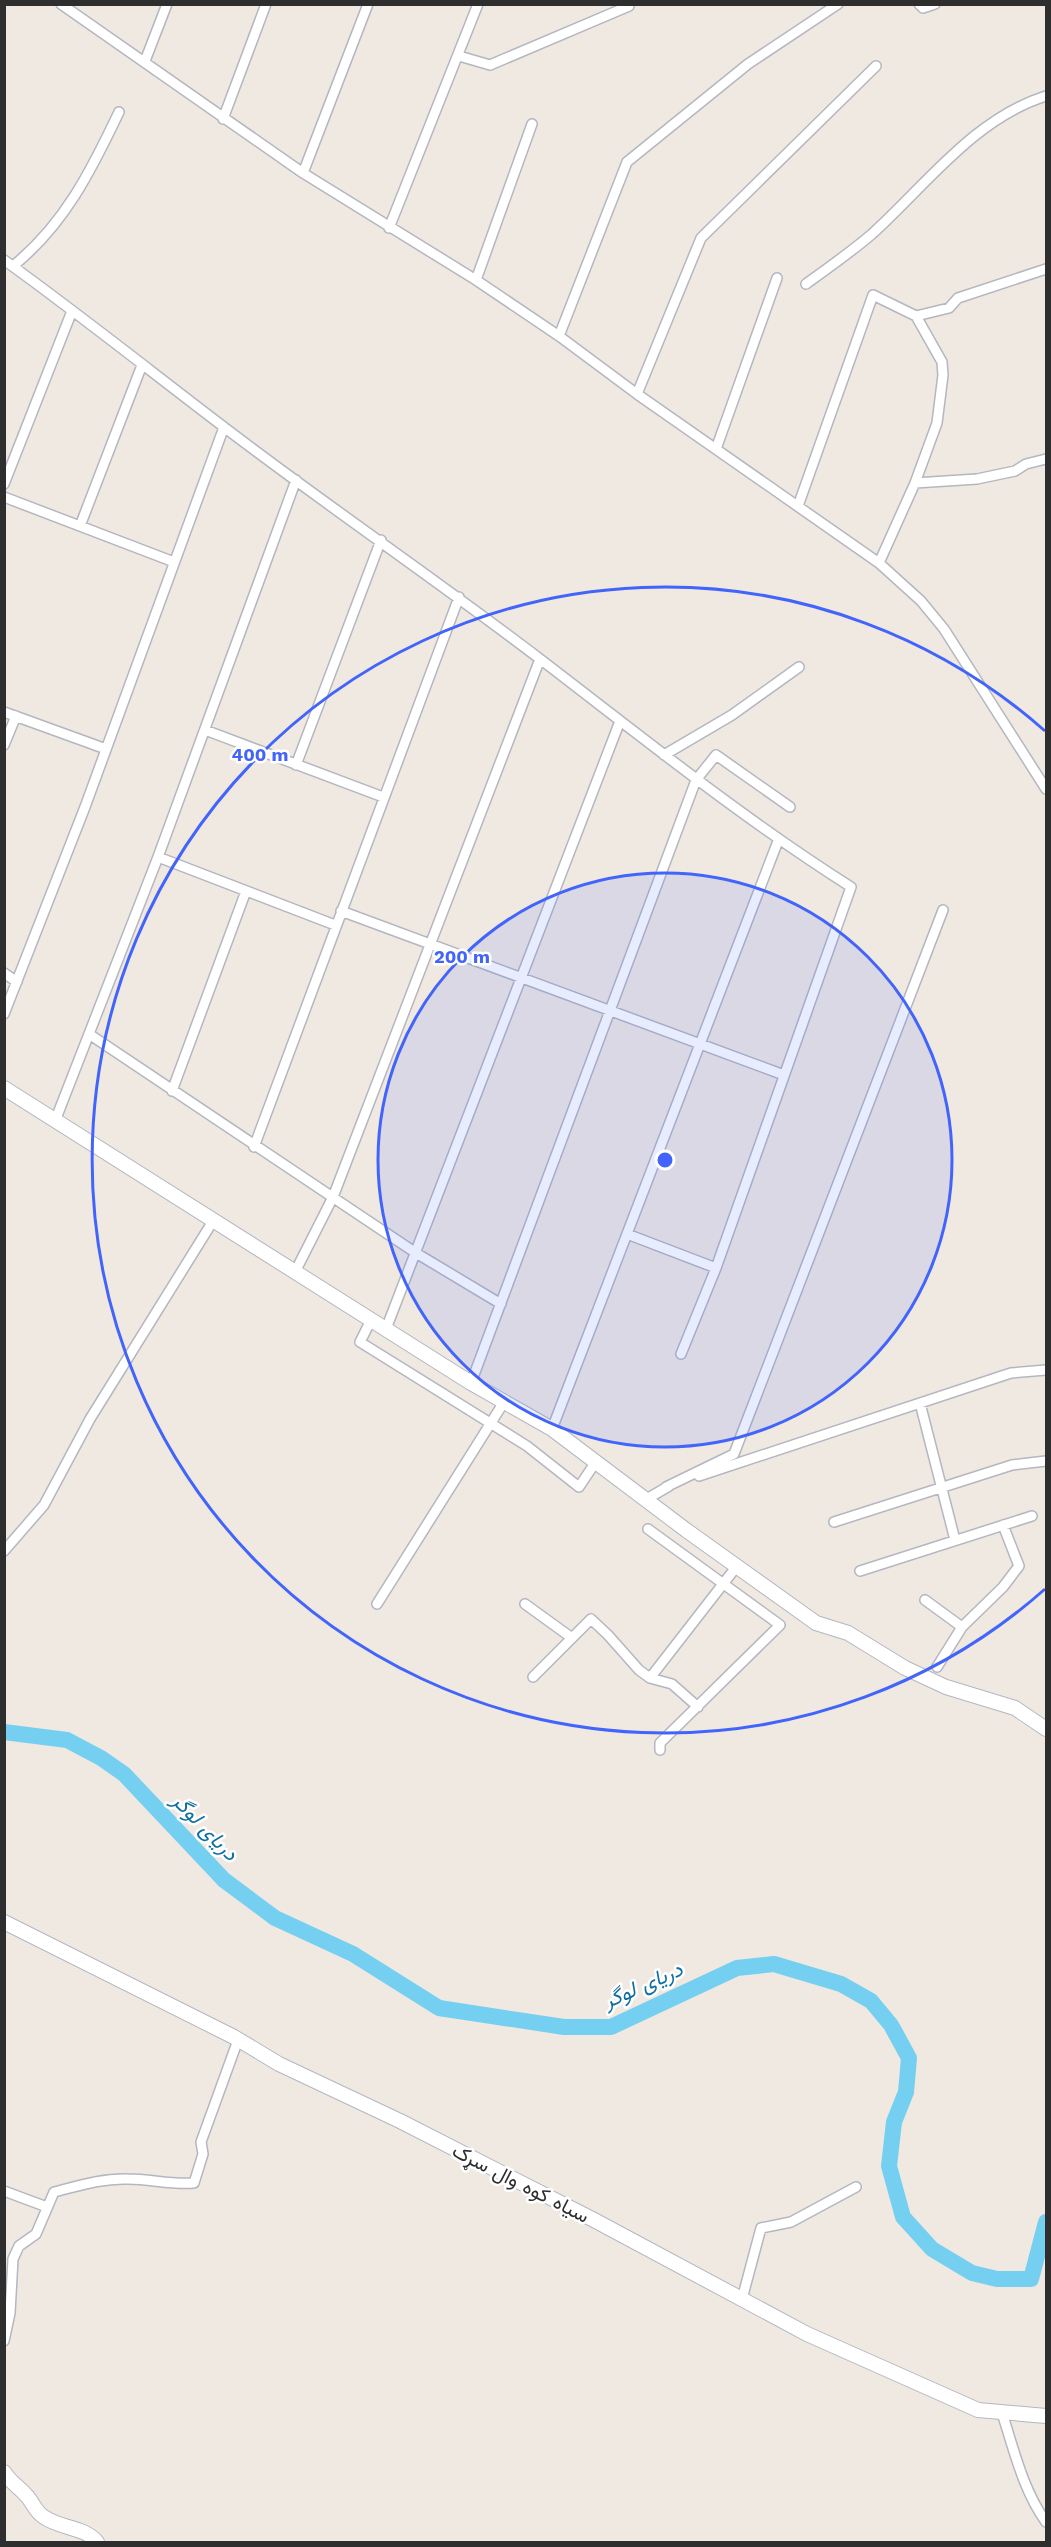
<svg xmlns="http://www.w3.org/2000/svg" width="1051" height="2547" font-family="'Work Sans',Vazirmatn,sans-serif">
<rect width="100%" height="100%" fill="#efe9e1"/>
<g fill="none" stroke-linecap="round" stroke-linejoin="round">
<!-- river -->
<path stroke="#75cff0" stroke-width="16" d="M4 1732 67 1740 101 1758 124 1774 224 1880 275 1918 353 1954 439 2008 564 2027H611L737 1968 774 1964 841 1984 871 2001 891 2025 909 2058 906 2092 894 2122 889 2166 903 2217 932 2249 972 2273 997 2279H1031L1046 2222"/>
<!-- street casing -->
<g stroke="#b4b7c1" stroke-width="12">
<path id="street" d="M61 4 303 173 476 280 559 336 637 394 879 563 921 601 944 629 1046 789
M919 4 923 8 935 4
M459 56 490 65 629 6
M145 61 167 4
M223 119 266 4
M303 173 368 4
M389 228 478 4
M4 260C86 319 164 382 245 443 342 516 443 585 540 659 642 737 742 818 851 887L716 1268 681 1354
M13 266C64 225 91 171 119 112
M476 280 532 124
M806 284C828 268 851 252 872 234 926 185 975 118 1046 96
M916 316 949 308 958 298 1046 269
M559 336 627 162 748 64 838 4
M637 394 701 238 876 66
M716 449 777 278
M4 484 72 311
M4 497 174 562
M798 506 873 295 916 316 942 362 943 375 937 423 915 483 977 479 1015 471 1026 464 1046 459
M80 526 142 365
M879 563 915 483
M4 712 106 749
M205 730 383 797
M4 745 16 716
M664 755 732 715 799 667
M296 765 381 540
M158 857 335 925
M341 911 784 1075
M4 973 17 982
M4 1014 85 807 224 427
M89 1034 416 1253 501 1304
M172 1091 246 891
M55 1121 158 857 296 480
M254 1147 459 597
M627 1234 716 1268
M295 1272 333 1197 540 659
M371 1320 360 1342 527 1446 579 1487 595 1463
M386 1329 620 721
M471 1383 696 780 716 755 790 807
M920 1403 955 1540
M552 1429 778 841
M699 1476 1011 1373 1046 1370
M666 1487 734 1454 943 910
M645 1500 669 1486
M834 1522 1012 1465 1046 1461
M648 1529 780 1625 660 1743V1750
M4 1551 44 1505 90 1419 213 1221
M860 1571 1032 1516
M925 1600 962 1627
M377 1604 504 1402
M525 1604 572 1638
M937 1667 962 1627 1003 1587 1019 1566 1003 1525
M533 1677 591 1619 608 1635 639 1670 650 1678 672 1684 698 1707
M650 1678 737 1566
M4 2191 47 2207
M742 2299 761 2228 791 2222 856 2187
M4 2341 10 2313 13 2259 19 2246 36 2234 54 2192C78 2186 102 2178 128 2179 151 2179 171 2185 194 2183L203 2154 201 2142 238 2040
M1002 2413C1014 2450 1023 2490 1046 2522"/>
</g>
<!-- secondary casing -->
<g stroke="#b4b7c1" stroke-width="16">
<path id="secondary" d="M4 1088 471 1383 552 1429 686 1530 816 1623 848 1633 905 1668 946 1687 1015 1708 1046 1729
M4 1922 234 2037 279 2064 400 2121 594 2220 807 2334 978 2410 1046 2416
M4 2472C11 2483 18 2486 26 2495 33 2502 35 2512 44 2517 61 2529 83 2526 97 2542"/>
</g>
<!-- street -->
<use href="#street" stroke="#fff" stroke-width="9"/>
<!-- secondary -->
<use href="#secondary" stroke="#fff" stroke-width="14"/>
</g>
<!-- distance rings -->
<circle cx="665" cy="1160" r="287" fill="#4264fb" fill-opacity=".12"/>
<g fill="none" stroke="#4264fb" stroke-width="3">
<circle cx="665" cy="1160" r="287"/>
<path d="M1045 1589A573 573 0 1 1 1045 731"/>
</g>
<g text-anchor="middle" stroke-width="5" stroke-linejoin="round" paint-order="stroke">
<!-- street labels -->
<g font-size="20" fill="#2e2e2e" stroke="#fff">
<text transform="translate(521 2183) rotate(27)" y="7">سیاه کوه وال سړک</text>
</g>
<!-- water labels -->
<g font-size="21" font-style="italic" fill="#0d6fa3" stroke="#fff">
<text transform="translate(205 1827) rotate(46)" y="7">دریای لوگر</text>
<text transform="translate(643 1985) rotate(-24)" y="7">دریای لوگر</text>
</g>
</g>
<circle cx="665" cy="1160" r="9" fill="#4264fb" stroke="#fff" stroke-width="3"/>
<g font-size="18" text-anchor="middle" font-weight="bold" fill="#4264fb" stroke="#fff" stroke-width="5" stroke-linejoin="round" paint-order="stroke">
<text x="260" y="761">400 m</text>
<text x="462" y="963">200 m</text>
</g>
<!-- border -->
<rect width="1051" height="2547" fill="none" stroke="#2e2e2e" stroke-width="12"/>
</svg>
